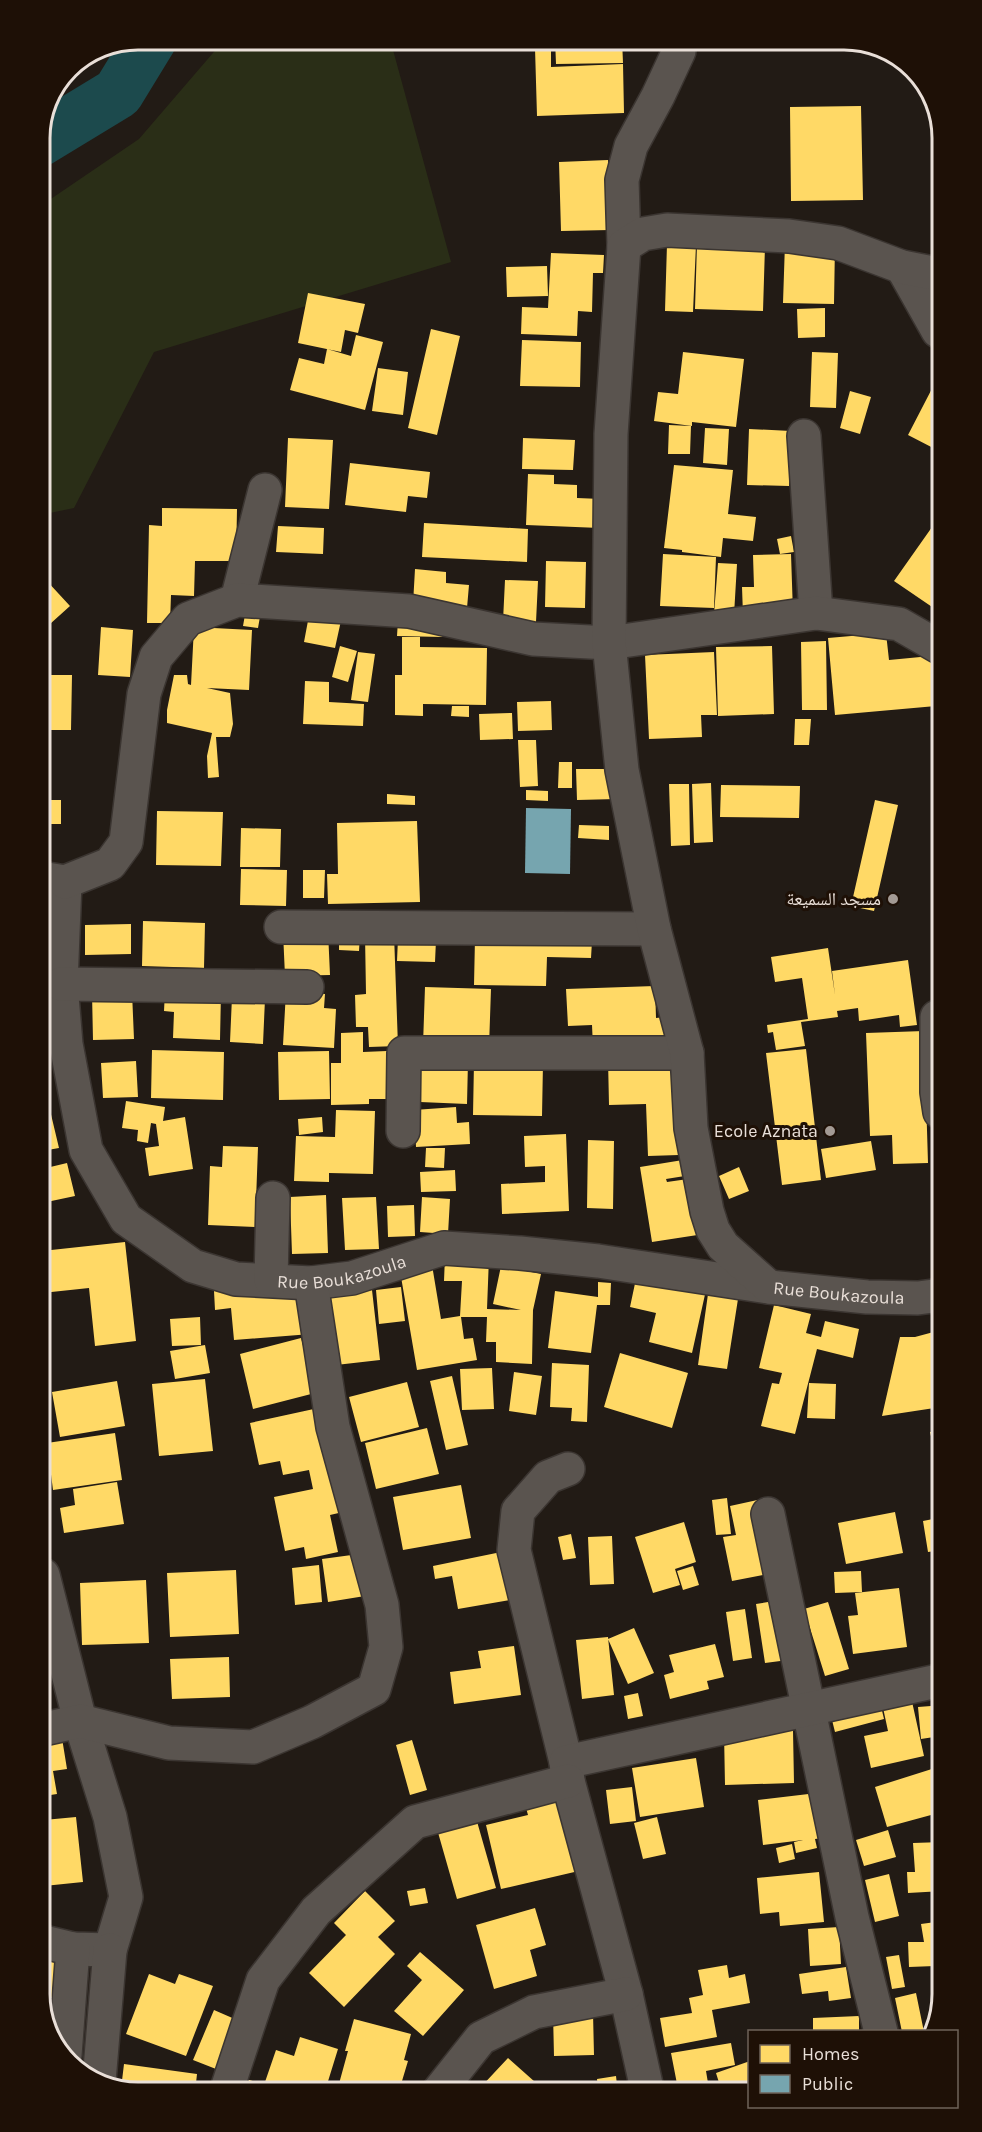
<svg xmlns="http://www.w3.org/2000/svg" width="982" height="2132" font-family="Karla,'Noto Naskh Arabic',sans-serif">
<rect width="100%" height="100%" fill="#221b15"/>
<!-- green -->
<path fill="#2a2e17" d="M225 39H390L451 262 154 352 74 508 40 515 39 207 139 139Z"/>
<!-- homes -->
<path fill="#ffd966" d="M555 39H622L623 63 556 64Z
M535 48H551V67L623 64 624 113 537 116Z
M861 106 863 200 791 201 790 107Z
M608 160 610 230 561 231 559 162Z
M785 243 835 244 834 304 783 303Z
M667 244 696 245 693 312 665 311Z
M697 244 765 246 763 311 695 309Z
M551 253 604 255 603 273H593L592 312 578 311 577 336 521 334 522 307 548 308Z
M547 266 548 296 507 297 506 267Z
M308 293 365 304 358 333 345 330 341 352 298 343Z
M825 308V337L798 338 797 309Z
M431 329 460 336 437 435 408 428Z
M356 335 383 342 365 410 290 390 299 358 324 364 327 349 351 356Z
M522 340 581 342 580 387 520 386Z
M683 352 744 359 736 427 692 422V426L654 421 658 392 678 394Z
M812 352 838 353 836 408 810 407Z
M378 368 408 372 403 415 372 411Z
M938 377 939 451 908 435Z
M850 391 871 397 860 434 840 428Z
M669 425 691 426 690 454H668Z
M705 428 729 429 727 465 703 463Z
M749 429 791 431 789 486 747 485Z
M288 438 333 440 329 509 285 507Z
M523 438 575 440 573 470 522 469Z
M350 463 430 472 427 498 408 496 406 512 345 505Z
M674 465 733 470 728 514 756 517 753 541 723 538 721 557 682 552V550L664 548Z
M528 474 554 475V484L577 485V498L601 499 600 528 526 525Z
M162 508 237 509 236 561H195L194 596 171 595 170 623H147L149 525 162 526Z
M937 520 939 521 938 611 894 581Z
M424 523 528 529 527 562 422 557Z
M278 526 324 528 323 554 276 552Z
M791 536 794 552 780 554 777 539Z
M663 554 716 557 714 608 660 606Z
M791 554 793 613 743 615 742 587H754L753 555Z
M546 561 586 562 585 608 545 607Z
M718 563 737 564 734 615 714 614Z
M415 569 446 572V583L469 585 467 608 413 604Z
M46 580 70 606 50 624 41 613 40 585Z
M505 580 538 581 536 622 503 621Z
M246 609 261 611 258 628 243 626Z
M310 610 342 616 335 648 304 642Z
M398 620 443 622V637L397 636Z
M101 627 133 630 130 677 98 675Z
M194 627 252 630 249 690 207 688 230 693 233 724 230 737H216L219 777 208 778 207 756 212 733 167 723V710L174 675H187L188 684 191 685Z
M886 633 889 660 931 656 936 706 835 715 828 638Z
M402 637H420V647L487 648 486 705 423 704V716L395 715V675H402Z
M826 641 827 710H802L801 642Z
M340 646 357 651 348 682 332 677Z
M772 646 774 714 718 716 716 647Z
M358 652 375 654 368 702 351 700Z
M714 652 717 715H701L702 737 649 739 645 655Z
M41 675H72L71 730H41Z
M305 681 329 682V702L364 704 363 726 303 724Z
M551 701 552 730 518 731 517 702Z
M452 706H469V717L451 716Z
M512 713 513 739 480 740 479 714Z
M795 719H811L809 745H794Z
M518 740H536L538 786 520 787Z
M559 762H572V788H558Z
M576 769H616L617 799 577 800Z
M940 776V790L933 785Z
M711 783 713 842 694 843 692 784Z
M669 784H689L690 845 671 846Z
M721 785 800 786 799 818 720 817Z
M526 790 548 791V801L526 800Z
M387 794 415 796V805L387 804Z
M41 800H61V824H41Z
M875 800 898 805 874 911 851 906Z
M157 811 223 812 221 866 156 865Z
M417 821 420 902 328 904 327 874H338L337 823Z
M579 825 609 826V840L578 838Z
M241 828 281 829 280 867H240Z
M241 869 287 870 286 906 240 905Z
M303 870H325L324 898H303Z
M143 921 205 923 204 968 142 966Z
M131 924V954L85 955V925Z
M328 931 330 975 285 976 283 932Z
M339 934H360L359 951 339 950Z
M394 934 398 1046 369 1047 368 1027H356L355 995 366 994 365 935Z
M398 938 436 940 435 962 397 961Z
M475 938 592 941 591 958 547 957 546 986 474 985Z
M828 948 835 995 832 971 908 960 917 1025 900 1027 899 1015 859 1021 858 1008 837 1011 838 1017 801 1022 805 1046 776 1050 773 1032 768 1033 767 1025 808 1019 802 978 775 982 771 957Z
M655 986 656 1018 665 1017 666 1044 593 1047 592 1025 568 1026 566 989Z
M425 987 491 989 489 1047 423 1045Z
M165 991 221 993 220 1040 173 1038 174 1012 164 1011Z
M286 991 325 994 324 1008 336 1009 334 1048 283 1045Z
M132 992 134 1039 93 1040 92 993Z
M232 997 265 999 263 1044 230 1042Z
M42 1000 50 1024 42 1027Z
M924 1031 928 1163 893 1164 892 1135 870 1136 866 1033Z
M363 1032V1052L387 1051 388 1099H369V1104L331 1105V1063H341V1033Z
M806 1049 821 1180 782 1185 766 1053Z
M152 1050 224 1052 223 1100 151 1098Z
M329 1051 330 1099 279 1100 278 1052Z
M676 1057 679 1155 648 1156 646 1104 609 1105 608 1059Z
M421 1060 468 1061 467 1104 420 1102Z
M136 1061 138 1097 103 1098 101 1063Z
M42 1062 45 1076 42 1077Z
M474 1062 543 1063 542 1116 473 1115Z
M44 1085 59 1148 42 1151V1086Z
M126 1101 165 1107 163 1121 185 1117 193 1169 149 1176 145 1148 159 1146 156 1124 151 1123 148 1143 137 1141 138 1130 122 1128Z
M456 1107 457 1123 469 1122 470 1144 416 1147 414 1110Z
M336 1110 375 1111 373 1174 329 1173V1182L294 1181 296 1136 335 1137Z
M322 1117 323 1132 299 1135 298 1119Z
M566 1134 569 1211 502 1214 501 1184 545 1182V1166L525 1167 524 1136Z
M588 1140 614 1141 613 1209 587 1208Z
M871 1141 876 1170 826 1178 821 1149Z
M223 1146 258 1147 255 1227 208 1225 210 1166 222 1167Z
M426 1148H445L444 1168 425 1167Z
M689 1159 691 1175 666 1179 667 1182 695 1178 704 1234 652 1242 640 1167Z
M67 1163 75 1196 42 1203V1169Z
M739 1167 749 1191 729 1199 719 1176Z
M455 1170 456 1191 421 1192 420 1172Z
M326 1195 328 1253 292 1254 290 1197Z
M376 1197 379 1249 345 1250 342 1198Z
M422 1197 450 1199 448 1234 420 1232Z
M414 1205 415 1236 388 1237 387 1206Z
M125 1242 136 1341 95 1346 89 1288 42 1293V1251Z
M445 1256 489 1257 487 1309 521 1310 493 1304 501 1266 541 1274 533 1310 532 1364 496 1362V1342H486L487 1317H461L464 1339 473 1338 477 1360 417 1370 400 1271 432 1265 441 1319 460 1316 462 1281H444Z
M637 1274 706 1290 692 1353 649 1342 656 1313 630 1307Z
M598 1282 611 1283 610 1305H597L591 1353 548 1348 555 1291 598 1297Z
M307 1284 311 1334 234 1340 231 1308 215 1310 214 1291Z
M401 1287 405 1321 379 1324 376 1290Z
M372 1290 380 1360 336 1365 328 1295Z
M708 1294 738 1299 727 1369 698 1365Z
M774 1305 811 1314 806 1333 821 1337 825 1321 859 1329 853 1358 817 1349 795 1434 761 1426 772 1383 779 1384 782 1373 759 1368Z
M200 1317 201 1345 172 1346 170 1319Z
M941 1330V1407L882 1416 900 1337H915Z
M301 1338 315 1393 253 1409 240 1354Z
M205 1345 210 1373 175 1379 170 1351Z
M620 1353 688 1373 672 1428 604 1407Z
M552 1363 589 1365 587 1422 571 1421 572 1408 550 1407Z
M492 1368 494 1409 462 1410 460 1369Z
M514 1372 542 1376 536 1415 509 1411Z
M452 1376 468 1445 446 1450 430 1381Z
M205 1379 213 1451 159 1456 152 1384Z
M117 1381 125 1426 60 1437 52 1392Z
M407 1382 419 1427 361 1442 349 1397Z
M809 1383 836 1384 835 1419 807 1418Z
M323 1407 343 1512 330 1515 338 1552 306 1559 304 1547 285 1551 274 1497 313 1489 309 1470 283 1475 280 1461 259 1465 250 1423Z
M427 1428 439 1474 376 1489 365 1443Z
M941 1430 942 1480H941L930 1432Z
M115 1433 122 1480 53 1490 47 1443Z
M117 1482 124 1524 64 1533 60 1508 75 1505 73 1489Z
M461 1485 471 1538 403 1550 393 1497Z
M727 1498 731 1534 716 1535 712 1500Z
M762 1499 769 1535 756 1538 763 1575 732 1581 723 1537 736 1535 730 1506Z
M942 1505V1550L928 1552 923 1521 938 1518 936 1506Z
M895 1512 903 1553 846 1564 838 1523Z
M684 1522 696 1562 675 1569 680 1585 653 1593 635 1537Z
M571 1534 576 1558 563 1560 558 1537Z
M612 1536 614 1584 590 1585 588 1537Z
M506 1551 515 1599 458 1609 452 1576 435 1579 433 1566Z
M359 1554 365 1596 328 1602 322 1559Z
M319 1565 322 1602 295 1605 292 1568Z
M693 1566 699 1585 683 1590 677 1571Z
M236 1570 239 1634 170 1637 167 1573Z
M861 1571 862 1592 835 1593 834 1572Z
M146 1580 149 1643 82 1645 80 1583Z
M899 1588 907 1647 853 1654 848 1616 858 1615 855 1593Z
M780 1600 788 1660 765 1663 756 1604Z
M828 1602 849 1669 825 1676 804 1609Z
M745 1609 752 1658 733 1661 726 1612Z
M634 1628 654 1673 628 1684 608 1639Z
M608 1637 614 1695 582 1699 576 1640Z
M715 1644 724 1677 707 1681 709 1689 670 1699 664 1675 674 1672 669 1655Z
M514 1646 521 1695 454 1704 450 1672 481 1668 478 1651Z
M229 1657 230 1697 172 1699 170 1659Z
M43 1679 50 1707 43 1708Z
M638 1693 643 1716 628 1719 624 1696Z
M911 1697 924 1756 871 1768 864 1736 888 1731 882 1703Z
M879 1698 884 1719 835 1732 829 1708Z
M931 1706 934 1737 921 1739 918 1707Z
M793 1731 794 1783 725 1785 724 1732Z
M61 1732 67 1769 53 1771 57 1794 44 1796V1735Z
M412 1740 427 1790 410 1795 396 1745Z
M696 1758 704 1807 640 1817 632 1768Z
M935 1768 942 1794V1812L887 1827 875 1787Z
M632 1787 636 1821 610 1824 606 1790Z
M817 1793 823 1838 815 1839 817 1848 796 1853 794 1842 803 1840 763 1845 758 1800Z
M567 1798 583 1870 501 1889 486 1825 528 1815 526 1808Z
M76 1817 83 1882 44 1886V1820Z
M657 1817 666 1854 643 1859 634 1823Z
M476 1818 496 1888 457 1899 437 1829Z
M888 1830 896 1857 864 1866 856 1840Z
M943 1842V1891L908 1893 907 1872H915L913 1843Z
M792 1844 795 1859 779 1863 776 1848Z
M819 1872 824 1922 780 1926 779 1912 760 1914 757 1878Z
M889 1874 899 1916 875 1922 865 1880Z
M425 1888 428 1903 410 1906 407 1891Z
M365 1891 395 1921 378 1937 395 1954 344 2007 309 1973 346 1935 334 1923Z
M535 1908 546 1945 530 1950 537 1976 494 1989 476 1925Z
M943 1921V1958L940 1945 934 1946 935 1966 909 1967 908 1942H924L921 1924Z
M839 1927 841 1964 810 1966 808 1929Z
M44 1949 70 1950 68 1999 51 1998 52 2024H44Z
M420 1952 464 1990 423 2036 394 2011 422 1980 407 1966Z
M899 1955 905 1987 892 1989 886 1957Z
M727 1965 729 1978 745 1974 750 2003 712 2010 717 2037 665 2047 660 2018 692 2013 689 1998 703 1995 698 1970Z
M846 1967 851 1998 829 2001 828 1991 802 1994 799 1974Z
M149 1974 175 1984 179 1974 213 1986 186 2056 126 2034Z
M916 1993 924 2032H902L895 1998Z
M214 2010 237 2020 216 2069 193 2060Z
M553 2013H593L594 2055 554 2056Z
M859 2016V2032H813V2018Z
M354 2019 411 2034 404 2060 408 2061 399 2091H337L348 2051H345Z
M300 2037 338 2049 325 2091 294 2092 265 2082 276 2050 294 2056Z
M731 2043 735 2065 706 2071 709 2089H678L671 2053Z
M508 2058 544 2090H480L479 2089Z
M750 2061V2082L729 2089H721L716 2073Z
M124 2064 197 2074 195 2092 139 2093 121 2089Z
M616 2076 617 2085 641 2081 642 2089 598 2090 597 2079Z
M246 2079 287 2091V2092H242Z"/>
<!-- public -->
<path fill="#76a5af" d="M526 808 571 809 570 874 525 873Z"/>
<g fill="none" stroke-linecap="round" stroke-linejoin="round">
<!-- river -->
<path stroke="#1c4a4d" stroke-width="52" d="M39 141 118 93 151 39"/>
<!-- minor casing -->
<g stroke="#3b3531" stroke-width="36">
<g id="minor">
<path d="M624 246 622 180 631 146 658 96 679 51"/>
<path d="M902 267 938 331"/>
<path d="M804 436 816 613"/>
<path d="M237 600 265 490"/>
<path id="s1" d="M41 878 65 882 61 984 66 1044 86 1150 126 1219 193 1266 236 1279 311 1283 352 1278 444 1248 520 1253 598 1261 769 1287 867 1297 918 1298 941 1295"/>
<path d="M65 882 110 864 126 842 144 694 156 657 188 619 237 600 409 611 533 639 609 643 816 613 899 624 939 647"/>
<path d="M281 927 654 929"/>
<path d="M61 984 307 987"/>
<path d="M937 1017V1092L940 1112"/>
<path d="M403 1131 404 1053H687"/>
<path d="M271 1280 273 1198"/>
<path d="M769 1287 723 1246 713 1230 707 1211 691 1128 687 1053 654 929 622 770 609 643 611 434 624 246 643 234 667 230 789 236 838 243 902 267 938 274"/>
<path d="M568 1469 548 1477 518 1511 514 1550 566 1762 568 1781 626 1994 647 2089"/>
<path d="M768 1514 852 1917 881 2032"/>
<path d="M43 1575 80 1721 110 1817 126 1897 110 1950 73 1949 44 1942"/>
<path d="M44 1729 80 1721 169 1743 253 1747 312 1722 374 1689 386 1647 382 1605 333 1427 311 1283"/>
<path d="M566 1762 942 1680"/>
<path d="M65 2055 73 1949"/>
<path d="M99 2081 110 1950"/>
<path d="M439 2091 481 2038 534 2012 626 1994"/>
<path d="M226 2092 263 1980 316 1911 415 1822 568 1781"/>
</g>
</g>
<!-- minor -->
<use href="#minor" stroke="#5a544f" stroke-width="33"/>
</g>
<!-- markers -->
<g fill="#a39a94" stroke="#1e1006" stroke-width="2">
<circle cx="893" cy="899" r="6"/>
<circle cx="830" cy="1131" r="6"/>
</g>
<g text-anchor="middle" stroke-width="6" stroke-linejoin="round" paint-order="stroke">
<!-- poi labels -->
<g font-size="18" fill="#e9dfd8" stroke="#1e1006" text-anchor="end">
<text x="881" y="905">مسجد السميعة</text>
<text x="818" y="1137">Ecole Aznata</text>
</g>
<!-- street labels -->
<g font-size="18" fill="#e9dfd8" stroke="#1e1006">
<text dy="6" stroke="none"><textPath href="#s1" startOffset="608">Rue Boukazoula</textPath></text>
<text dy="6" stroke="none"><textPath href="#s1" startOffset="1112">Rue Boukazoula</textPath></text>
</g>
</g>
<!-- crop -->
<path d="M0 0H982V2132H0ZM138 50H844A88 88 0 0 1 932 138V1994A88 88 0 0 1 844 2082H138A88 88 0 0 1 50 1994V138A88 88 0 0 1 138 50Z" fill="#1e1006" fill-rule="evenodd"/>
<path fill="none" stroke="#e9dfd8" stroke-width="3" d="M138 50H844A88 88 0 0 1 932 138V1994A88 88 0 0 1 844 2082H138A88 88 0 0 1 50 1994V138A88 88 0 0 1 138 50Z"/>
<!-- legend -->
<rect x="748" y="2030" width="210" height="78" fill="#1e1006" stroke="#6f635a" stroke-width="1.5"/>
<rect x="760" y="2045" width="30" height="18" fill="#ffd966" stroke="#6f635a" stroke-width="1.5"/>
<text x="802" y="2060" font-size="18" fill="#e9dfd8">Homes</text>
<rect x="760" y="2075" width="30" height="18" fill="#76a5af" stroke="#6f635a" stroke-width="1.5"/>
<text x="802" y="2090" font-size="18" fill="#e9dfd8">Public</text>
</svg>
